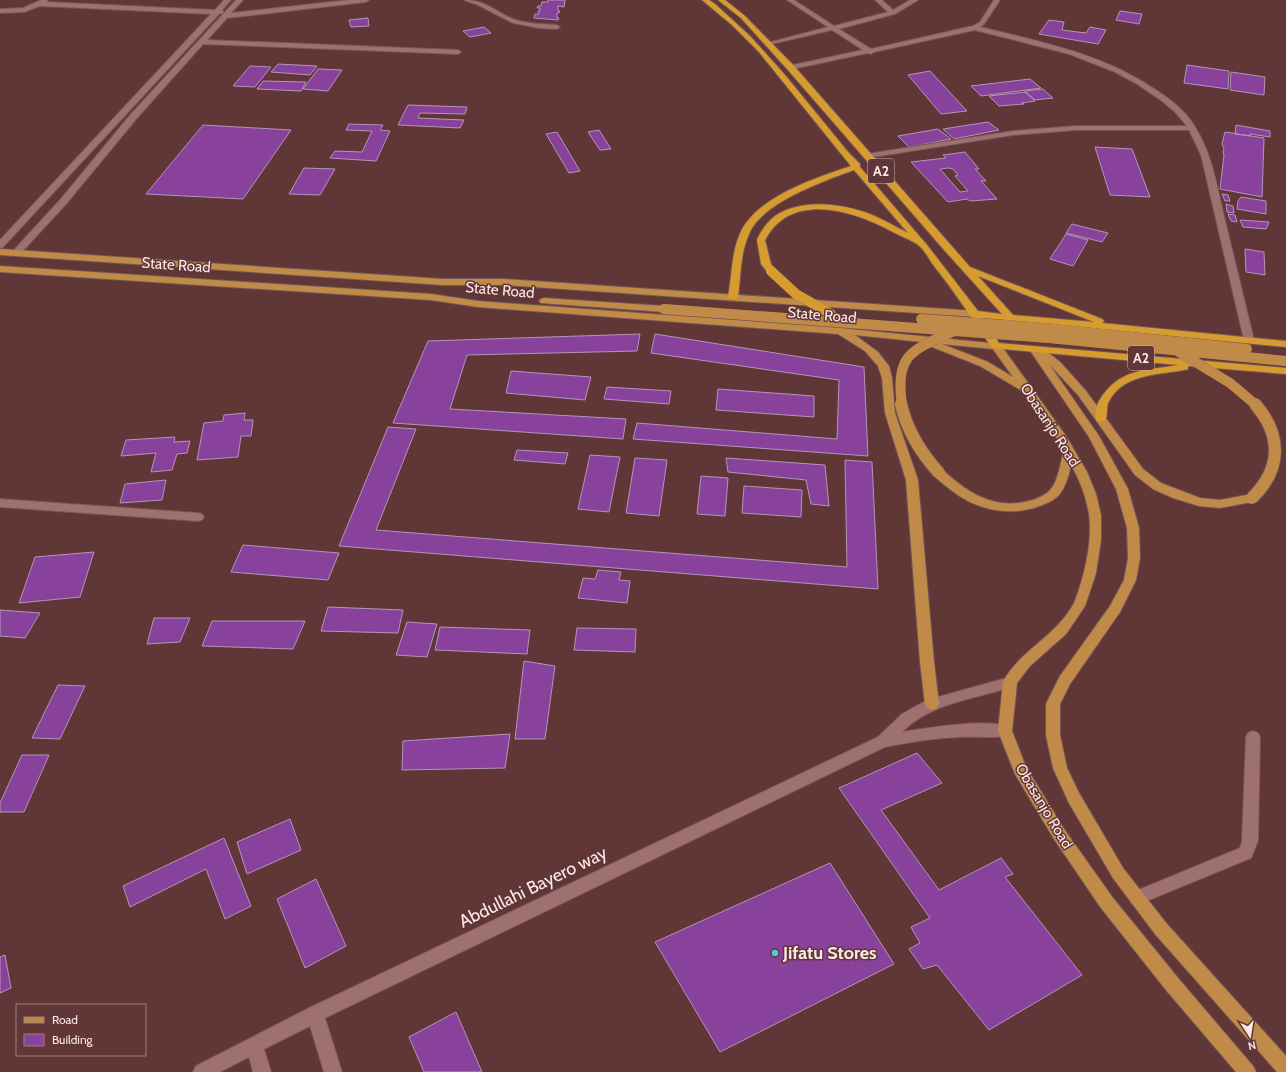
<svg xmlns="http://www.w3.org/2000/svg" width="1286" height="1072" font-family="Cabin,sans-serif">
<rect width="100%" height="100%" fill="#603637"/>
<!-- building -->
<path fill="#89429c" stroke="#b296ba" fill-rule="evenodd" d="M548 0H565L564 7 558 6V11H560L559 13H557V18H559L558 20 534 18 535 14H539L538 11H540V8H537L538 6H541L542 2H548Z
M1120 11 1142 14 1139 24 1116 20Z
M368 18 369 26 351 27 349 20Z
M1049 20 1064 22 1062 30 1086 33 1090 27 1106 30 1098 44 1039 34Z
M484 27 491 33 470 37 463 31Z
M278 64 317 66 310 75 271 72Z
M1187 65 1229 71 1228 89 1184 83Z
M250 66 271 67 255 87 233 86Z
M318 69 342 70 328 91 303 89Z
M930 71 967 111 941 114 908 75Z
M1231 72 1265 77 1264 95 1230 90Z
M1030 79 1041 88 981 96 971 86Z
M263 81 306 82 301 91 257 89Z
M1043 89 1053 98 1035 100 1025 91Z
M1025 92 1035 101 1022 103 1024 104 999 106 989 96Z
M408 105 467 107 465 114 420 113 418 118 464 120 460 128 398 125Z
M988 122 999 130 954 139 943 129Z
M349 124 383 125 380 130 390 131 376 161 330 158 335 151 362 152 372 131 346 130Z
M203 125 291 130 243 199 146 194Z
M1236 125 1270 131V137L1250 134V136L1235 134Z
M938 129 951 139 909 147 898 136Z
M599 130 611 149 600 150 588 132Z
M557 132 580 171 569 173 546 134Z
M1225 132 1264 138 1262 197 1220 189 1224 155 1223 152 1224 149 1222 144Z
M1095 147 1132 149 1150 197 1110 195Z
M965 152 979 169H975L986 181H981L997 199 970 201 967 199 948 202 911 162 946 158 943 155ZM948 168 953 169 958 175 955 176 968 191 960 192 940 169Z
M304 168 335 169 320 195 289 194Z
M1222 194 1228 195 1230 201H1225Z
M1241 197 1266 201V214L1237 209 1238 201Z
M1226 204 1233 206 1234 213 1227 212Z
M1228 214 1235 215 1237 222 1231 221Z
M1240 220 1269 222 1266 229 1243 227Z
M1072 224 1108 233 1102 242 1066 233Z
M1066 234 1088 240 1073 266 1050 259Z
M1245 249 1264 252 1265 275 1246 272Z
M640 334 637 351 467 355 450 409 626 419 623 439 393 423 428 341Z
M655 334 864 367 868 456 633 439 637 423 837 439 839 380 651 353Z
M511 371 591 377 585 400 506 393Z
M607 387 671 391 669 404 604 399Z
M718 389 814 396V417L716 410Z
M245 413 244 420H253L251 436H241L238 457 197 460 204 423 223 421 224 415Z
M388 427 416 429 376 530 847 567 845 460 872 462 878 589 339 546Z
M175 437 174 442 190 441 187 453 177 454 172 470 151 472 156 453 121 456 126 440Z
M517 450 568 453 565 464 514 460Z
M590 455 620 457 609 512 578 509Z
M635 458 667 460 659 516 626 513Z
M726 458 825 465 829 506 811 504 806 480 728 472Z
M701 476 728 478 725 516 697 514Z
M166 480 162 500 120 503 125 484Z
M744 486 802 490 801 517 742 513Z
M243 545 339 553 328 580 231 572Z
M94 552 80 597 19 603 35 557Z
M598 570 621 572 619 580 630 581 627 603 578 598 583 578 595 579Z
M328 607 403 610 398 633 321 631Z
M0 610 40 613 25 638 0 636Z
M154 618H190L180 642 147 644Z
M212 621H305L293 649 202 646Z
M407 622 437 624 427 657 396 655Z
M440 627 530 630 527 654 435 650Z
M577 628 636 629 635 652 574 650Z
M524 661 555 666 545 739H515Z
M58 685 85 686 60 739 32 738Z
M510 734 505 768 402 770 403 741Z
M917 753 942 783 881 810 939 890 1001 858 1013 874 1005 877 1082 975 989 1030 937 965 923 969 909 949 920 943 911 927 930 918 839 788Z
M22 755H49L24 812H0V803Z
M290 819 301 850 247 874 237 842Z
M224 838 251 906 225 919 206 869 130 907 123 886Z
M830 863 894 964 720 1052 655 942Z
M316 879 346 946 305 968 277 899Z
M5 955 11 988 0 993V957Z
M456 1012 482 1072H424L409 1037Z"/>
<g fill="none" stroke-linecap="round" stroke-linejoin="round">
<!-- minor casing -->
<g stroke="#775556" stroke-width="2">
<path id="minor" d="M41 0H48L46 2 215 10 224 0H231L222 10 224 12 223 13 219 14 3 247 0 248V240L211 14 40 6 24 12 0 13V9L23 8Z
M236 0H243L231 13 349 0H369L366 2 227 18 207 40 458 50 461 52 458 54 203 44 137 118 66 204 19 255H13L11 253 13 251 60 200 131 114Z
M464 0C486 0 494 11 513 19 527 24 542 24 557 25L560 27 557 29 539 28 513 23 478 5Z
M787 0H794L834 26 888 12 875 0H882L893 10 910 0H918L895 14 839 29 871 49 973 26 980 22 994 0H1000L984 24 980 27C1042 42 1103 54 1156 90 1171 100 1186 111 1195 127 1212 154 1217 186 1224 216 1234 258 1244 299 1254 340L1253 342H1245L1244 340 1201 155 1189 130H1076L1013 135 867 158 863 156 867 154 1013 131 1076 126H1187L1175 112 1162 101 1137 84 1115 72 1069 54 975 30 874 52 871 54 868 53 788 70V66L863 50 832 30 767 45V43L828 27Z
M0 499 198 513 202 514 204 517 202 520 198 521 0 507Z
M1010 677 1015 678 1017 682 1015 686C976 699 932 702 902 732 928 728 986 718 1010 727L1012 731 1010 735C998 739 974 736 960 737 935 738 910 742 885 747L325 1018 342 1072H324L310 1026 264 1049 271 1072H253L249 1057 220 1072H193L196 1066 309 1008 878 737 902 714 927 700Z
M1253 731 1258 733 1260 737 1258 841 1251 858 1137 905 1131 903 1129 898 1131 893 1240 848 1242 841 1246 737 1248 733Z"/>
</g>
<!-- major casing -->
<g stroke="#775556" stroke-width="2">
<path id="major" d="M0 249 443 279H504L976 311 981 314 976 317 504 285H443L0 255Z
M0 266 431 294 478 301 840 328 1000 344 1066 436 1087 472 1096 494 1101 515V540L1096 573 1085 606 1066 634 1030 666 1017 683 1012 731 1026 767 1064 829 1113 898 1178 978 1253 1066 1256 1072H1236L1166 990 1101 908 1054 839 1015 774 998 731 1003 682C1015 659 1038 645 1056 627 1062 621 1070 611 1074 603 1084 579 1093 540 1089 514 1086 497 1080 480 1071 465 1069 475 1066 487 1058 496 1052 502 1042 505 1034 508 1005 516 975 509 951 490 945 485 937 480 933 473L935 470H943C967 493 995 510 1029 501 1037 499 1046 495 1051 489 1059 479 1060 463 1064 451L1056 437 1024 392 980 366 932 347 931 345 932 343 855 335 878 352 889 366 892 378 895 413 918 480 934 662 939 704 937 708 932 710 927 708 925 704 920 662 906 480 885 413 882 378 878 366 865 351 838 334 478 307 431 300 0 272ZM942 344 993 349 1013 377 988 362Z
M544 298 664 306 669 309 664 312 541 303 539 301 541 299Z
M1034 346 1050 354 1060 362 1086 391 1143 469 1161 483 1200 498 1220 500 1252 494 1256 495 1258 498 1256 501 1252 502 1220 508 1199 506 1173 498 1153 489 1135 475 1078 395 1049 364 1099 436 1128 489 1139 528 1140 558 1136 580 1120 612 1070 684 1060 704V735L1067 768 1079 793 1123 868 1167 924 1286 1056V1072H1277L1155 934 1113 878 1069 803 1053 768 1046 735V704L1060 676 1110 606 1124 580 1128 558 1127 528 1116 489 1089 437 1029 349Z"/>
</g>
<!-- highway casing -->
<g stroke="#775556" stroke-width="2">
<path id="highway" d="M702 0H709L715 4 750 36 785 75 848 152 860 164V167L927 245 978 311 1002 314 945 251 788 70 741 18 718 0H725L745 16 794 66 970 267 1102 319 1104 321 1102 323 1286 341V347L1018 321 1028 334 1023 337 1019 336 1007 320 982 318 999 343 1286 368V374L1188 366V369L1184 370C1156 375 1122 374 1108 403 1106 409 1108 416 1105 421H1097C1094 416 1096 406 1099 401 1119 368 1144 371 1178 365L992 348C973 320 955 292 934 266 929 259 924 249 917 244 911 240 902 237 895 233 857 212 792 189 765 240L771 264 776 271 774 273H768L761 264 757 240C761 231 767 222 775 216 801 199 839 203 867 213 881 218 894 226 908 233L854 170C824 181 761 203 749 234 740 254 741 275 738 297L736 299H730L728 297C732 276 731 256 739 236 753 198 815 178 851 166L759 52 732 25ZM978 276 1094 322 1013 315Z"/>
</g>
<!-- minor -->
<use href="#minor" fill="#9f7070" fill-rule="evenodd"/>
<!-- major -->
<use href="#major" fill="#c08a49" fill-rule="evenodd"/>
<!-- highway -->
<use href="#highway" fill="#d69c2f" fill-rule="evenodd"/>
<!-- major-bridge-far1 casing -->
<g stroke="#775556" stroke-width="10" stroke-linecap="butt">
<path id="major-bridge-far1" d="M664 309 1049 338 1286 361
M921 319 1044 328 1247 349
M1179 352 1230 383 1256 405
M902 405C894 352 914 350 956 330"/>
</g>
<!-- major-bridge casing -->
<g stroke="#775556" stroke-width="14" stroke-linecap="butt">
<path id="major-bridge" d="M901 404C907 431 921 453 939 473
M1252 498C1282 469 1282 435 1255 404"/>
</g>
<!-- highway-bridge casing -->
<g stroke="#775556" stroke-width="10" stroke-linecap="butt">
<path id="highway-bridge" d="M771 271 796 294 831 314"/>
</g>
<!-- major-bridge-far1 -->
<use href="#major-bridge-far1" stroke="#c08a49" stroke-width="10"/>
<!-- major-bridge -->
<use href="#major-bridge" stroke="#c08a49" stroke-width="12"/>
<!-- highway-bridge -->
<use href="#highway-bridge" stroke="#d69c2f" stroke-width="10"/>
</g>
<!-- markers -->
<circle fill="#51ccd1" stroke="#603637" stroke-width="1.5" cx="775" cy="953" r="4"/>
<g text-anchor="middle" stroke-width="3" stroke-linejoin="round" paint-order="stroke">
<!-- shield labels -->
<g fill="#603637" stroke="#ceb2b2" stroke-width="1">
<rect x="868" y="159" width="26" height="24" rx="3"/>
<rect x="1128" y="346" width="26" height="24" rx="3"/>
</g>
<g font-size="14" font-weight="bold" fill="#fde7e7">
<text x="881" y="176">A2</text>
<text x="1141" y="363">A2</text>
</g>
<!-- street labels -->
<g font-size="15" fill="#fde7e7" stroke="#603637">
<text transform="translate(176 265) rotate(4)" y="5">State Road</text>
<text transform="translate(500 290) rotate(5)" y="5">State Road</text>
<text transform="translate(822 315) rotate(5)" y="5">State Road</text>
<text transform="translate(1050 425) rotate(57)" y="5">Obasanjo Road</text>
<text transform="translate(1044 806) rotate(59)" y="5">Obasanjo Road</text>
</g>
<!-- near-street labels -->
<g font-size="18" fill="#fde7e7" stroke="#603637">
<text transform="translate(533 887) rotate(-26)" y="6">Abdullahi Bayero way</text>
</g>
<!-- near-poi labels -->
<g font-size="18" font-weight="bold" fill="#fde7e7" stroke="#603637" text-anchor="start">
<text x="783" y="959">Jifatu Stores</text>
</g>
</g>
<!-- legend -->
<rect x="16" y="1004" width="130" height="52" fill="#603637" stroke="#9f7d7d"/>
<rect x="24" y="1017" width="20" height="6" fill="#c08a49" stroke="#9f7d7d"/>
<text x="52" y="1024" font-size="12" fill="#fde7e7">Road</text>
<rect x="24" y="1034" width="20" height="12" fill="#89429c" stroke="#9f7d7d"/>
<text x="52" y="1044" font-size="12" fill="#fde7e7">Building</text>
<!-- north arrow -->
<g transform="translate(1250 1036) rotate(168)" stroke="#603637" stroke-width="3" paint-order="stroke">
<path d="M0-3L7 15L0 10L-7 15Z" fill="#fde7e7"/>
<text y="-6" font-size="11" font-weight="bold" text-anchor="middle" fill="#fde7e7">N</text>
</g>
</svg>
